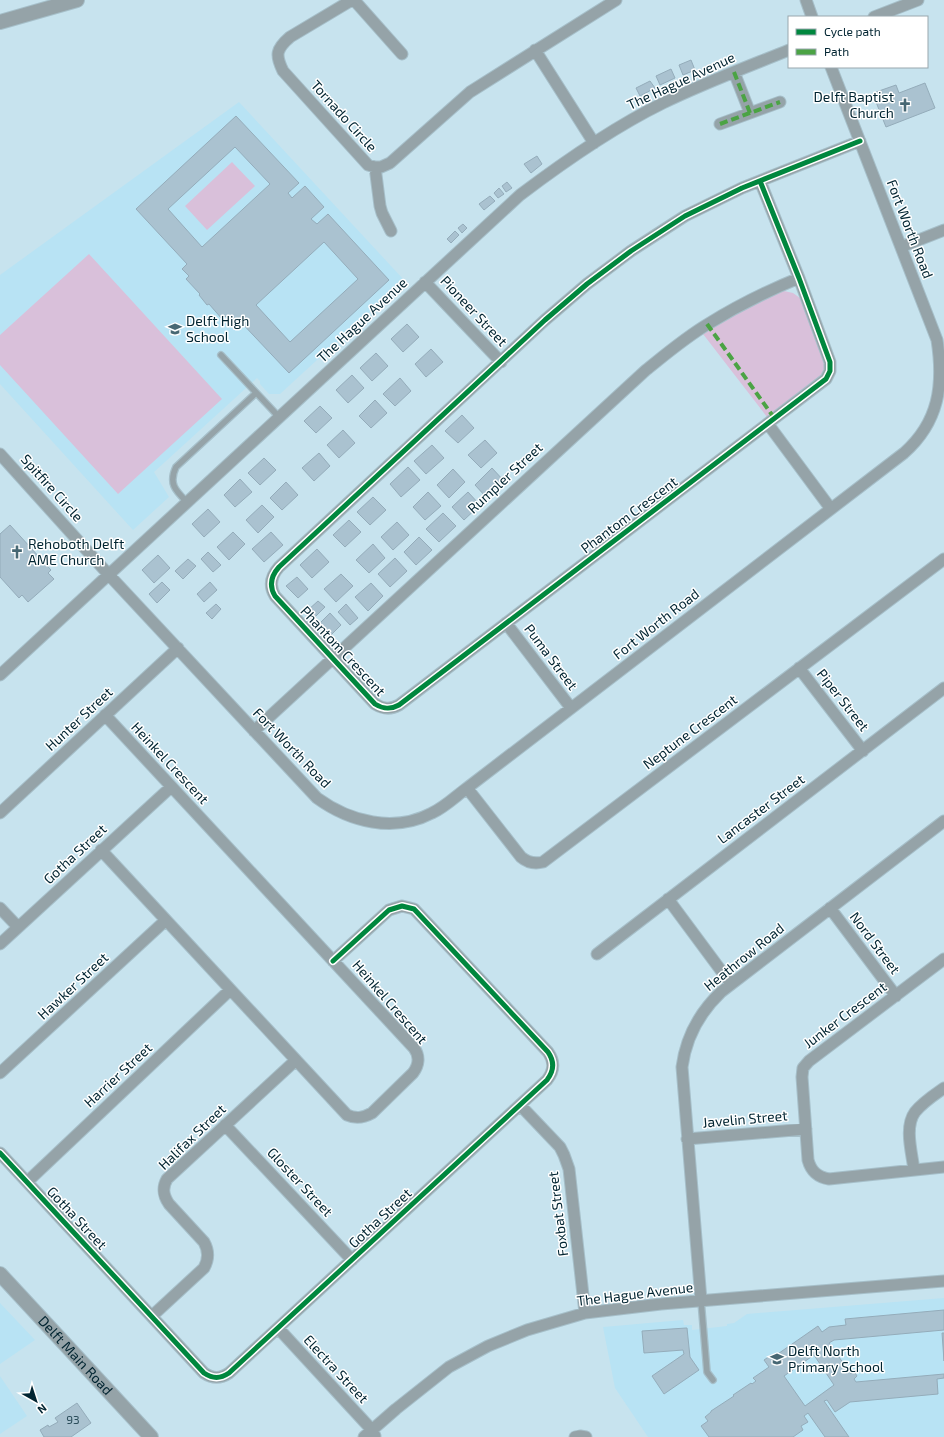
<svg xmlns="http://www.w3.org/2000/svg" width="944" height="1437" font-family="'Exo 2',sans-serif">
<rect width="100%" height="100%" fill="#c7e3ee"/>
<!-- built -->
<path fill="#b8e3f4" d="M239 102 404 280 280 394H269L260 384V381L257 378 154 472 169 497 133 530 0 384V275Z
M944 1298V1437H648L615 1388 603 1327 683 1320 684 1325H692V1330L727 1326V1324L734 1323 747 1314Z
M0 1303 35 1340 0 1364Z
M0 1376 27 1416 0 1434Z"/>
<!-- green -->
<path fill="#d9c0da" d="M232 162 255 186 207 230 185 206Z
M89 254 222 399 118 494 0 365V335Z
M784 291 793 293 800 298 825 363 824 371 820 378 767 417 703 334 747 306 758 300Z"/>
<!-- building -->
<path fill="#aac2d0" stroke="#94acba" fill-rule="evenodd" d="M691 60 695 70 683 75 679 65Z
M671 69 675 78 660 85 656 76Z
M650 81 655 88 640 96 636 88Z
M925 83 935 108 886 127 876 102 880 100 876 92 896 85 899 93Z
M236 116 299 183 288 193 292 198 305 186 324 207 311 219 317 224 328 214 389 280 289 373 237 318 232 323 225 316 222 319 209 304 207 305 199 295 200 294 186 279 189 276 182 269 187 264 136 209ZM235 147 270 184 202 247 168 209ZM324 242 358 279 290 342 256 305Z
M537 156 542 164 531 173 524 164Z
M507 182 512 188 506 192 502 186Z
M499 188 504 194 498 198 494 193Z
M490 196 495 201 484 210 479 204Z
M463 224 467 228 462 233 458 228Z
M455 231 459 235 451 243 447 239Z
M407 324 419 337 403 352 391 339Z
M431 349 443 362 426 377 415 364Z
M376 353 388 366 372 381 360 368Z
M352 375 364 388 348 403 336 390Z
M400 378 411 391 395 406 383 394Z
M375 400 387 413 371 428 359 416Z
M320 406 332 418 316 433 304 421Z
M462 415 474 428 458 443 445 431Z
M343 430 355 443 339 458 327 445Z
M485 440 497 453 481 468 468 455Z
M432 445 444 458 426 474 414 461Z
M319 453 330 466 314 481 302 468Z
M264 458 276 470 260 485 248 473Z
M408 467 420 480 401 497 390 484Z
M492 468 504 481 486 497 475 485Z
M453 469 465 482 449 498 437 485Z
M240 479 252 492 235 507 224 495Z
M286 482 298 495 282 510 270 498Z
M428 492 441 506 425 520 413 507Z
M468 492 480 505 464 520 452 507Z
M373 497 386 510 370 525 357 512Z
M262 505 274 517 258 533 246 520Z
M208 509 220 522 204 537 192 524Z
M443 513 456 526 439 542 426 529Z
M349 520 361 532 345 547 333 535Z
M397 522 409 535 393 550 381 537Z
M10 525 51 570 48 573 54 579 28 602 22 595 19 598 0 577V534Z
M233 532 245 544 229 560 217 547Z
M271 532 283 545 264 562 252 549Z
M419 537 432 550 416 565 404 552Z
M373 544 385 558 369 573 356 560Z
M317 549 329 562 312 578 300 565Z
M208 552 221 565 213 572 201 559Z
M158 555 170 568 154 583 142 570Z
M395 558 407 571 390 587 378 574Z
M188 559 196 566 183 579 175 571Z
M341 574 353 586 336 602 324 589Z
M297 577 308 589 298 598 286 586Z
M162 582 170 590 157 603 149 594Z
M210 582 217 590 204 602 197 594Z
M371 583 383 596 368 611 355 597Z
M318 601 325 607 315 617 308 610Z
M216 604 221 609 212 619 206 613Z
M346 604 358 618 350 625 338 612Z
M330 613 341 625 331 635 320 623Z
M944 1310V1330L834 1340 829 1343 851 1374 854 1371 857 1376 854 1379 856 1382 944 1374V1378L937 1379 938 1394 850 1402 835 1412 827 1400 824 1401 849 1437H825L808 1413 804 1416 808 1422 801 1426 803 1430 793 1437H709L701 1426 708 1421 705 1417 711 1412V1411L734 1396 733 1395 751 1383 752 1384 756 1381 753 1378 769 1367 764 1360 770 1356 772 1358 818 1326 822 1332 829 1327 846 1325 845 1319ZM814 1355 834 1385 805 1406 784 1376Z
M686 1328H687L690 1357 699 1370 664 1394 652 1376 684 1354 683 1350 644 1353 642 1331Z
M942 1333H944V1361Z
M77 1403 91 1423 71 1437H44L40 1430 48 1425 49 1427 58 1422 55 1418Z"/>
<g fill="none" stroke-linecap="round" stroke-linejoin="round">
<!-- service casing -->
<g stroke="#a6bfc9" stroke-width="8">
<path id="service" d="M221 355 279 417
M187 502C176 491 168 484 176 467L256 393
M701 1300 707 1372 713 1380"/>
</g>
<!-- minor casing -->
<g stroke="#a6bfc9" stroke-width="13">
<path id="minor" d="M352 0 290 37C276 49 275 55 283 71L368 165 375 167H381L390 163 470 92 616 0
M354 0 402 54
M806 0 812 17
M874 17 918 0
M535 50 594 143
M734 72 750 113
M720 124 780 102
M375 167 380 206 382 213 391 231
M760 181 799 278 830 362V371L826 379 399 705C390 710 383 709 375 704L275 596C269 586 271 576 279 567L545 320 587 284 631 251 685 216 742 188 860 141
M901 247 944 230
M425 282 501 362
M768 424 831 509
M0 454 109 575 317 798C350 822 394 833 432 813 445 807 456 796 467 788L904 453C939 422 944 385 937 340L831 67
M506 623 571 708
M799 668 863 751
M0 675 520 195C565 161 612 128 663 103 704 83 747 67 789 50
M254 731 646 370C666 354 686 337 708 324 737 306 767 291 799 278
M467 788 521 857C528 863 535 864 543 862L944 559
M0 813 178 648
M101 850 347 1115C356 1119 363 1118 372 1113L413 1073C419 1065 420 1056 414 1048L105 715
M668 899 731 984
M0 908 18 927
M830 908 896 996
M0 944 171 787
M597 954 944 688
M944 959 809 1061 803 1068 802 1077 808 1160C811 1171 817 1177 829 1179L944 1167
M0 1073 166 920
M520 1105 560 1147 564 1155 569 1169 585 1313
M225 1125 352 1260
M687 1139 806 1129
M0 1153 204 1373C213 1379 220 1379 229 1373L547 1080C554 1071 555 1062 548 1052L414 909 402 906 389 910 333 961
M914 1170C912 1153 904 1127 915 1112 923 1102 934 1095 944 1088
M27 1182 230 990
M701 1300 682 1067C686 1037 699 1013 721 992L944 821
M152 1316 204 1268C209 1259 209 1251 204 1242L169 1204C163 1195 162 1188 167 1179L296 1060
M278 1328 372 1430 375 1436
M364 1437 396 1409 449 1367 488 1346 527 1330 585 1313 661 1304 944 1281
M575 1437 580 1436 586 1437"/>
</g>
<!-- tertiary casing -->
<g stroke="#a6bfc9" stroke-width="16">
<g id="tertiary">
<path d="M0 22 77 0"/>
<path id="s1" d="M0 1274 151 1437"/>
</g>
</g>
<!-- service -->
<use href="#service" stroke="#95a3a8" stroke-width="5.5"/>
<!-- minor -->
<use href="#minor" stroke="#95a3a8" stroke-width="11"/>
<!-- tertiary -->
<use href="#tertiary" stroke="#95a3a8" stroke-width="14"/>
<!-- quiet -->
<path stroke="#4ba344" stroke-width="4" stroke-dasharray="8 4" stroke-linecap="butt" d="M734 72 750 113
M720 124 780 102
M707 324 775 419"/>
<!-- cycleway casing -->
<g stroke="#fff" stroke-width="8">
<path id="cycleway" d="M760 181 799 278 830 362V371L826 379 399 705C390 710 383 709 375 704L275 596C269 586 271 576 279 567L545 320 587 284 631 251 685 216 742 188 860 141
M0 1153 204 1373C213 1379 220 1379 229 1373L547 1080C554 1071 555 1062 548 1052L414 909 402 906 389 910 333 961"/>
</g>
<!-- cycleway -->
<use href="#cycleway" stroke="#00873e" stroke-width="5"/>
</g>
<!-- icons -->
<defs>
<g id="church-bare" transform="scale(1.08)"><path d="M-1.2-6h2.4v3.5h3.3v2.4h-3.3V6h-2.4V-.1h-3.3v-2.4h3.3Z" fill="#466773" stroke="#fff" stroke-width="2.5" paint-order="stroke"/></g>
<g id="school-bare" transform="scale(1.08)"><path d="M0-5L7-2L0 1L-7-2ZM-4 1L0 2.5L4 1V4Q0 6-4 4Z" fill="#466773" stroke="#fff" stroke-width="2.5" paint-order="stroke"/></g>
</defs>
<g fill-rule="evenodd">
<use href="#church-bare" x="905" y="105"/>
<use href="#school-bare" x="175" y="329"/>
<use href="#church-bare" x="17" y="552"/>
<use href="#school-bare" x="777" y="1359"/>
</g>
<g text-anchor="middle" stroke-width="3" stroke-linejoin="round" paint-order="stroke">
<!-- number labels -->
<g font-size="12" fill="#2a4c59">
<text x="73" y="1424">93</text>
</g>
<!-- street labels -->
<g font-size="14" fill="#002431" stroke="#fff">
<text transform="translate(681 81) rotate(-25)" y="5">The Hague Avenue</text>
<text transform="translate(344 116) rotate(48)" y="5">Tornado Circle</text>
<text transform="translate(910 229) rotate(69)" y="5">Fort Worth Road</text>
<text transform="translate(474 311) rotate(47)" y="5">Pioneer Street</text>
<text transform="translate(362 320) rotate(-43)" y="5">The Hague Avenue</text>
<text transform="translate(505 478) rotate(-43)" y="5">Rumpler Street</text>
<text transform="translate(52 488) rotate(48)" y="5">Spitfire Circle</text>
<text transform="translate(629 515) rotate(-37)" y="5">Phantom Crescent</text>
<text transform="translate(656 624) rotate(-38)" y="5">Fort Worth Road</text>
<text transform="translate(343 651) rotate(47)" y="5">Phantom Crescent</text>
<text transform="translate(551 657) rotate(53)" y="5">Puma Street</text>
<text transform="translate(843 700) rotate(52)" y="5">Piper Street</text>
<text transform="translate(79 719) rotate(-43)" y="5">Hunter Street</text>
<text transform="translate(690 732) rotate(-37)" y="5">Neptune Crescent</text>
<text transform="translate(292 748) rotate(46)" y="5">Fort Worth Road</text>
<text transform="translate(170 763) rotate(47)" y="5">Heinkel Crescent</text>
<text transform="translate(761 809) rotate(-37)" y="5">Lancaster Street</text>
<text transform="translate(75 854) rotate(-43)" y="5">Gotha Street</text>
<text transform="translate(875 943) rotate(53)" y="5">Nord Street</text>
<text transform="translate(744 957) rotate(-39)" y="5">Heathrow Road</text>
<text transform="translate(73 986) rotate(-43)" y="5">Hawker Street</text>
<text transform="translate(390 1002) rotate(49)" y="5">Heinkel Crescent</text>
<text transform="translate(845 1015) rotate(-37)" y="5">Junker Crescent</text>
<text transform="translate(118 1075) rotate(-43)" y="5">Harrier Street</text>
<text transform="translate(745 1119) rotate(-5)" y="5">Javelin Street</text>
<text transform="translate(192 1137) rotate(-44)" y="5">Halifax Street</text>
<text transform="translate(300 1182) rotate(47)" y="5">Gloster Street</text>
<text transform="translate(558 1214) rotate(-97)" y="5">Foxbat Street</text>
<text transform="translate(77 1218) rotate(47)" y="5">Gotha Street</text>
<text transform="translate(380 1218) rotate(-43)" y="5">Gotha Street</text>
<text transform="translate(635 1294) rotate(-7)" y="5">The Hague Avenue</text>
<text dy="5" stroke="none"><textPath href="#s1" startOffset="111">Delft Main Road</textPath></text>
<text transform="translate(336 1369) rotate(47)" y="5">Electra Street</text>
</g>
<!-- poi labels -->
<g font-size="14" fill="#002431" stroke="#fff" text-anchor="start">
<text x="894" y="102" text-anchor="end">Delft Baptist<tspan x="894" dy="16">Church</tspan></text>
<text x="186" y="326">Delft High<tspan x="186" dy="16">School</tspan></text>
<text x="28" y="549">Rehoboth Delft<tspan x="28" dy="16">AME Church</tspan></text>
<text x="788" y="1356">Delft North<tspan x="788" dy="16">Primary School</tspan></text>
</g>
</g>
<!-- legend -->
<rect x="788" y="16" width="140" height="52" fill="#ffffff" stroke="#99a7ad"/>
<rect x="796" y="29" width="20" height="6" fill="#00873e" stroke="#99a7ad"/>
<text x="824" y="36" font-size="12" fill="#002431">Cycle path</text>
<rect x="796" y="49" width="20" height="6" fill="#4ba344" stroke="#99a7ad"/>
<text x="824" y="56" font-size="12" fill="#002431">Path</text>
<!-- north arrow -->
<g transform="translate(36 1401) rotate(141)" stroke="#ffffff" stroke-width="3" paint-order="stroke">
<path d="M0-3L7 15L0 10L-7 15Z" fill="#002431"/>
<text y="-6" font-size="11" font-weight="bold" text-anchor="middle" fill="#002431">N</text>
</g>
</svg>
